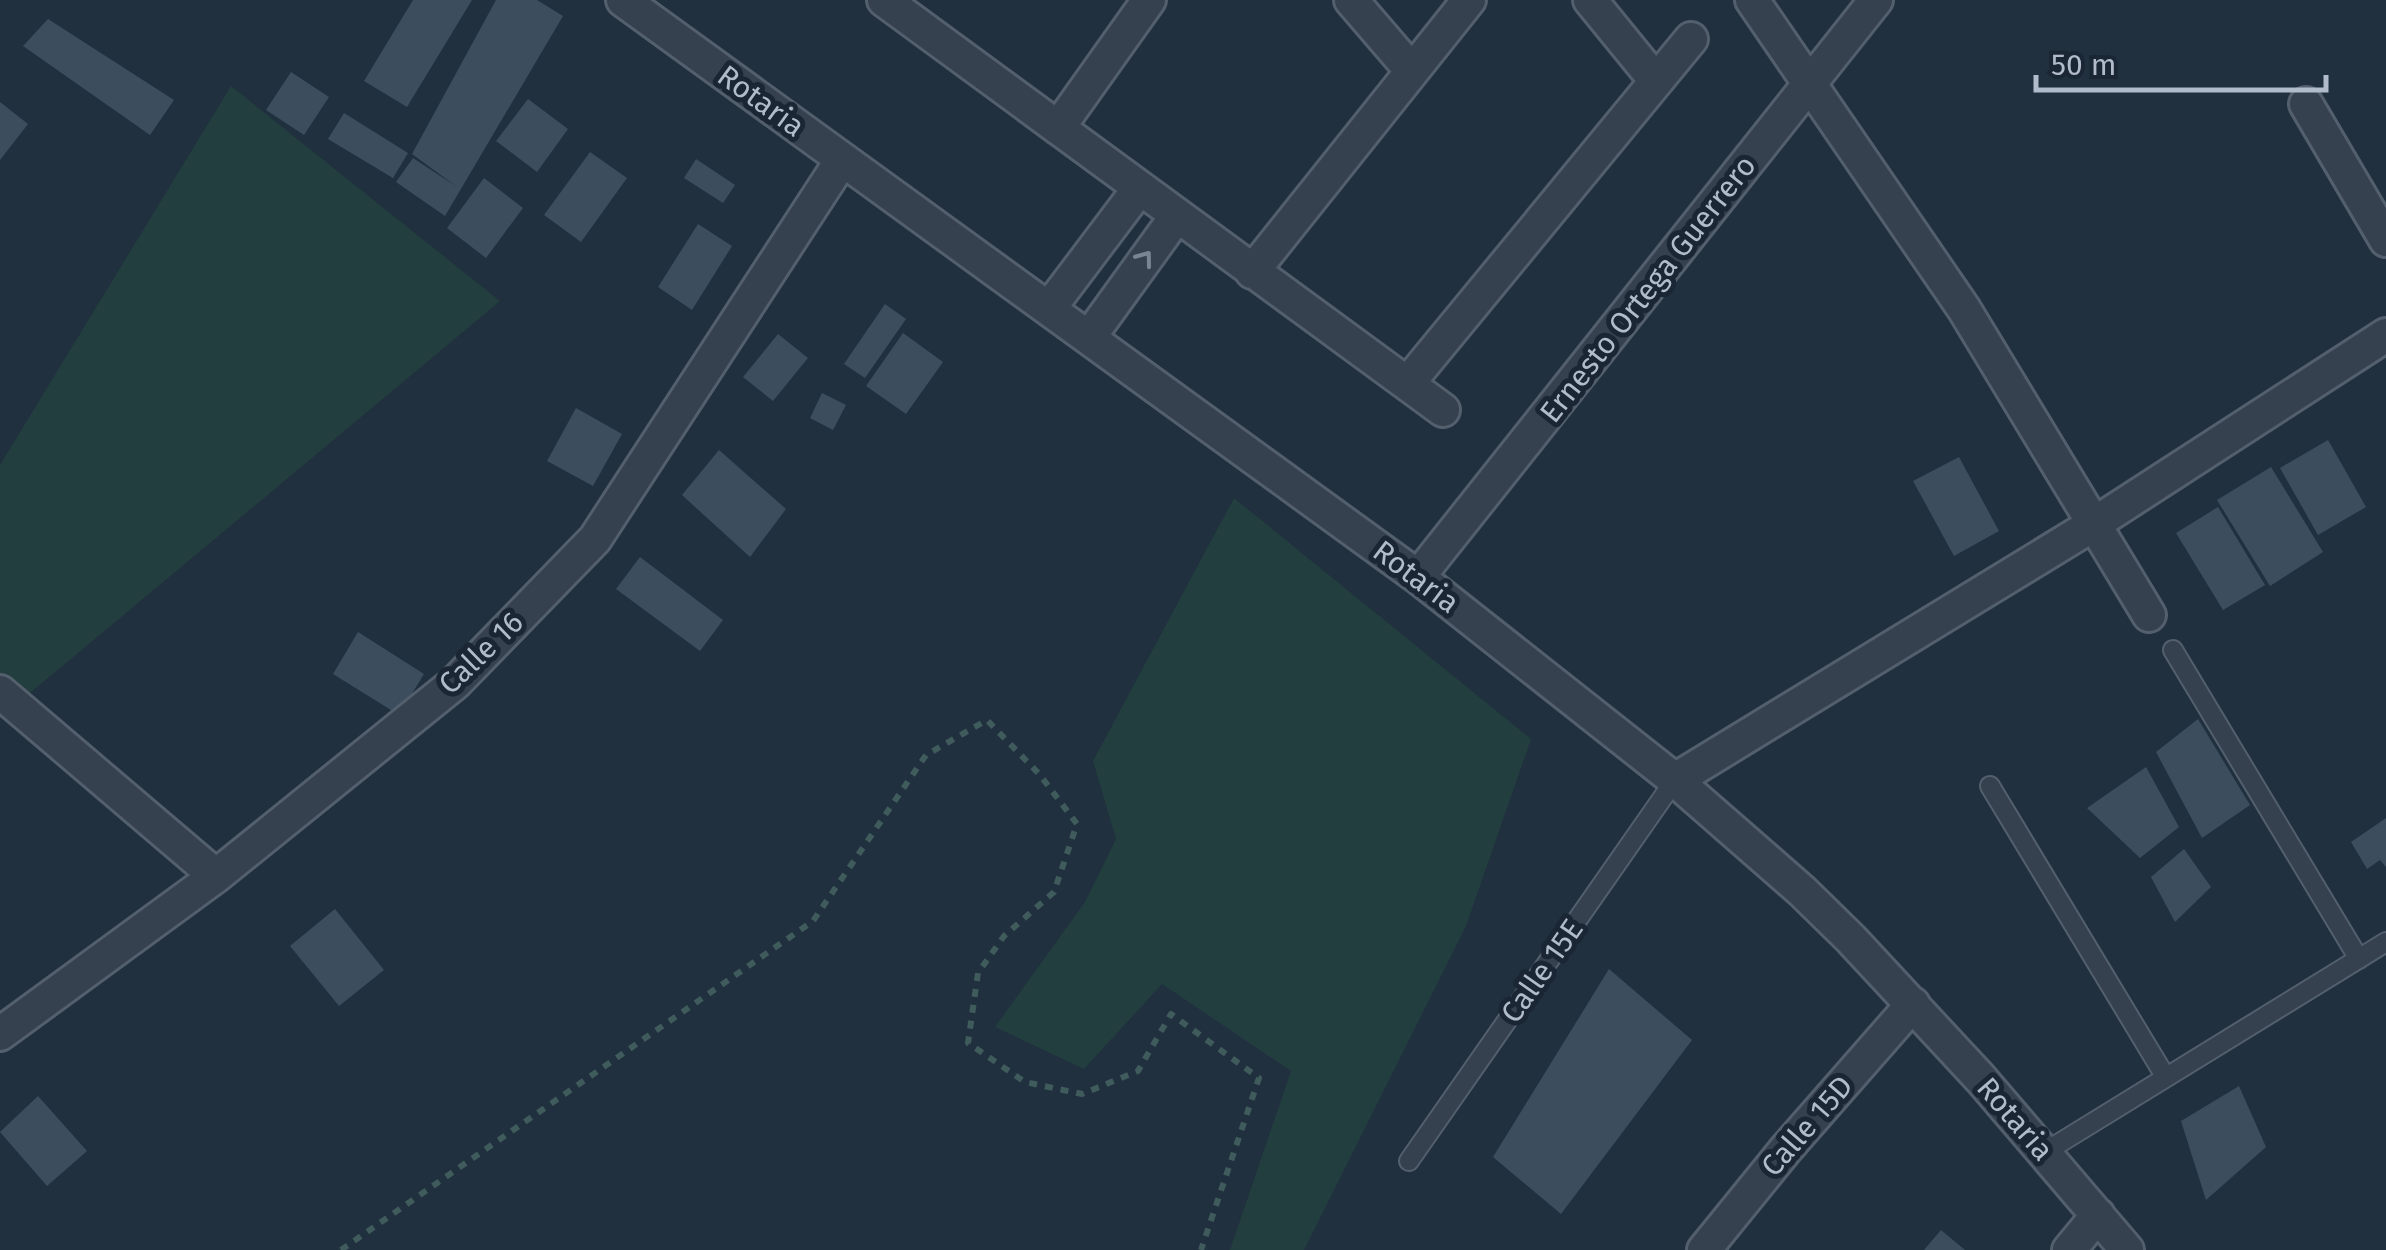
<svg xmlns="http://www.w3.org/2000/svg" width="2386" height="1250" font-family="'Fira Sans',sans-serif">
<rect width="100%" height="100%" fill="#20303e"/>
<!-- green -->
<path fill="#223e3f" d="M231 86 500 301 0 718V465Z
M1234 498 1531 739 1466 926 1304 1250H1230L1291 1071 1162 984 1084 1069 995 1027 1085 902 1116 839 1093 761Z"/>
<!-- building -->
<path fill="#3c4e5e" d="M413 0H472L407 107 364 81Z
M496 0H537L563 16 445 216 396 182 413 158 457 187 412 154Z
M48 19 174 100 150 135 23 46Z
M291 72 329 97 304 135 266 110Z
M528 99 568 129 537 172 496 141Z
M0 102 28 124 0 160Z
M344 113 408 153 393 178 328 139Z
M590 152 627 178 581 242 544 215Z
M696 159 735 185 723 203 684 178Z
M484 178 523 208 486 258 447 228Z
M698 224 732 246 692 310 658 287Z
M885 304 906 319 865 378 844 364Z
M903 333 943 362 906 414 866 386Z
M778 334 808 358 773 401 743 377Z
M822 393 846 405 833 430 810 418Z
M576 408 622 434 593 486 547 461Z
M2328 440 2366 507 2318 535 2280 468Z
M719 450 786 509 750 557 682 495Z
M1959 457 1999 531 1954 556 1913 481Z
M2271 467 2323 552 2270 586 2217 500Z
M2218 507 2265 585 2223 610 2176 533Z
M640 557 723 620 700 651 616 589Z
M358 632 424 674 399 715 333 674Z
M2198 719 2250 805 2202 838 2156 752Z
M2146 767 2179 827 2140 858 2087 808Z
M2386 818V867L2380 860 2367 869 2351 842Z
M2184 849 2211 887 2175 922 2151 877Z
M335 909 384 970 339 1006 290 946Z
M1609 969 1692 1040 1561 1214 1493 1157Z
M2239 1086 2266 1147 2206 1200 2181 1121Z
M38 1096 87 1151 47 1186 0 1132Z
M1941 1230 1965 1250H1924Z"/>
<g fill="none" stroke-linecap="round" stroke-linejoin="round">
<!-- service casing -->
<g stroke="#535f6c" stroke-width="22">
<path id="service" d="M2173 650 2359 959
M1990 786 2165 1076
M2045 1152 2386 942
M1409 1161 1675 780"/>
</g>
<!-- minor casing -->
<g stroke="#535f6c" stroke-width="38">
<path id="minor" d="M623 0 1418 577 1675 780 1802 891 1851 939 1981 1079 2127 1250
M884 0 1443 410
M1351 0 1412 71
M1590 0 1656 81
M1752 0 1964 309 2149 615
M2306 104 2386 240
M1058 128 1149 0
M1252 272 1469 0
M1050 307 1139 189
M1090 336 1176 217
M1408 383 1691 39
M1418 577 1876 0
M0 692 216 876
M1675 780 2094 524 2386 335
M0 1034 216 876 455 683 595 539 842 160
M1704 1250 1786 1149 1913 1004
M2069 1250 2098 1215"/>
</g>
<!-- path -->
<path stroke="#405b5c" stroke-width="6" stroke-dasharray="8 8" stroke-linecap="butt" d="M341 1250 813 921 926 755 987 720 1040 775 1077 824 1054 892 1004 936 978 973 968 1043 1025 1082 1082 1094 1138 1071 1171 1014 1259 1078 1201 1250"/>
<!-- service -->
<use href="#service" stroke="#35414e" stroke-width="18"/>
<!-- minor -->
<use href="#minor" stroke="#35414e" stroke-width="32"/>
</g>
<!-- one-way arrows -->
<defs><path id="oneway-chevron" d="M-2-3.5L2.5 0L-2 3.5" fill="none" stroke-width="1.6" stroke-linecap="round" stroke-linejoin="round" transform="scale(2.5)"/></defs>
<use stroke="#798592" href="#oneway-chevron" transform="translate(1145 258) rotate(-53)"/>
<g text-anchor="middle" stroke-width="10" stroke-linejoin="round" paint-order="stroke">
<!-- street labels -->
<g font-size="30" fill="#b0bcca" stroke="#1a2633">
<text transform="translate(761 101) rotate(36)" y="10">Rotaria</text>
<text transform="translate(1648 289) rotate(-52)" y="10">Ernesto Ortega Guerrero</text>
<text transform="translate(1416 577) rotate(37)" y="10">Rotaria</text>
<text transform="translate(481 653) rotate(-44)" y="10">Calle 16</text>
<text transform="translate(1542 971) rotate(-55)" y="10">Calle 15E</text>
<text transform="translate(2015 1119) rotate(49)" y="10">Rotaria</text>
<text transform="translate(1807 1126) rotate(-49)" y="10">Calle 15D</text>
</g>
</g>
<!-- scale -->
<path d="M2036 75v15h290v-15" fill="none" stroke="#b0bcca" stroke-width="5"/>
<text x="2051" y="75" font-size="30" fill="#b0bcca" stroke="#1a2633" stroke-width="8" paint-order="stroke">50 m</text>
</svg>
